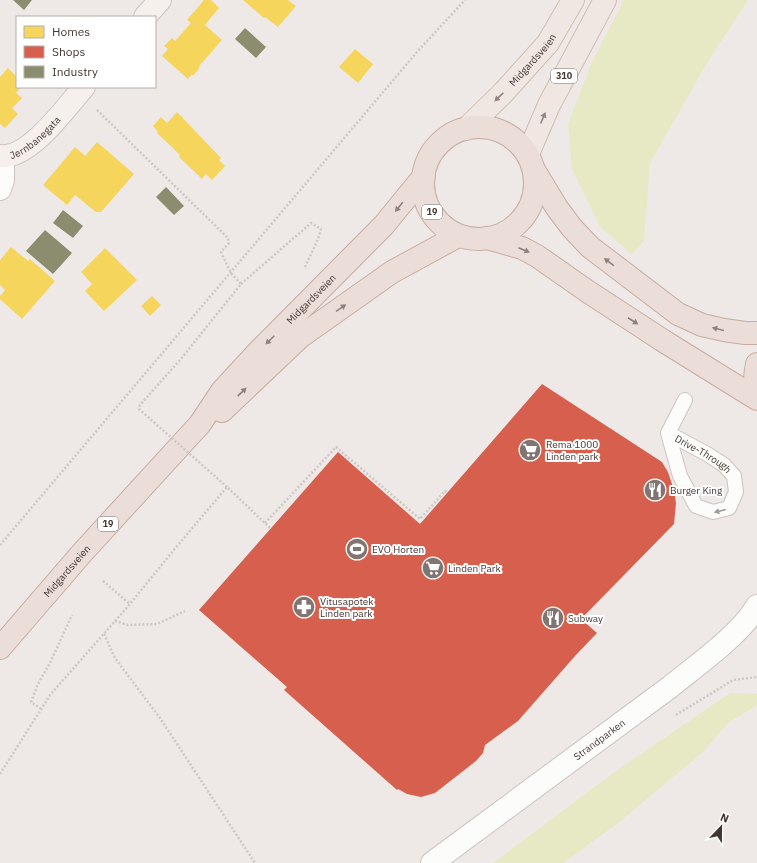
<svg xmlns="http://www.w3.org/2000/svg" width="757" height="863" font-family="'IBM Plex Sans',sans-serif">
<rect width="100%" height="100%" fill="#eee9e6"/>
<!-- green -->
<path fill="#e7e9c4" d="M624 0H748L707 63 650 163 644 241 632 254 600 227 572 169 568 124 592 62Z
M730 693 757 694V705L728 723 703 752 618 823 563 863H493L613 773Z"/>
<!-- homes -->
<path fill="#f6d55c" d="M204 0H211L219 8 205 25 222 40 200 65 198 70 194 75H191L188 79 162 56 168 49 164 46 172 38 175 41 191 23 187 20Z
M243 0H288L296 6 278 27 265 17 264 18Z
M355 49 373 64 358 83 339 67Z
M8 68 17 77V87H21L16 93 22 98 12 108 18 114 5 128 0 124V77Z
M177 112 221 158 219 160 225 166 212 180 206 174 202 179 179 157 180 155 157 133 158 132 153 126 161 117 167 123Z
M97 142 134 174 101 212H96L75 195 67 205 43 185 75 147 85 156Z
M11 247 28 261 30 259 55 281 22 319 0 299V296L5 290 0 285V260Z
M105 248 137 280 104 311 85 291 92 284 81 272Z
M152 296 161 305 150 316 141 306Z"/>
<!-- shops -->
<path fill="#d6604d" d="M542 384 662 462 668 472 674 490 676 503 674 524 581 619 597 633 575 656 518 721 485 745 483 753 476 761 435 793 421 797 407 794 398 789 397 790 284 690 287 687 199 610 338 452 420 524Z"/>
<!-- industry -->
<path fill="#8c8c6e" d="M13 0H32L24 10Z
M245 28 266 47 256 58 235 39Z
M166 187 184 206 174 215 156 197Z
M63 210 83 226 73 238 53 223Z
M45 230 72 253 53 274 26 251Z"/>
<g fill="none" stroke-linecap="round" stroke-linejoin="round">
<!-- lane casing -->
<g stroke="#cbc5c2" stroke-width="16">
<g id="lane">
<path id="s1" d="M668 433 707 454 724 465 734 476 736 492 729 508 713 512 696 506 680 476 668 433 685 400"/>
</g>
</g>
<!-- street casing -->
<g stroke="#cbc5c2" stroke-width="24">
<g id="street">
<path d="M0 189 3 180V157"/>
<path id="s2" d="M432 863 670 687C697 665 740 635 757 606"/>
</g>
</g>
<!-- secondary casing -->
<g stroke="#cfc5be" stroke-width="24">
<g id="secondary">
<path d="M145 17 160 0"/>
<path id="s3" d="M0 156C29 160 66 107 84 87"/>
</g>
</g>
<!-- primary casing -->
<g stroke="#d1beb2" stroke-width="24">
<g id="primary">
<path id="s4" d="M466 129 503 93 548 43 573 0"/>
<path d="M528 154 549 105 605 0"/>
</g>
</g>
<!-- highway casing -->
<g stroke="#c8aca0" stroke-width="24">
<g id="highway">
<circle cx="479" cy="183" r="56"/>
<path d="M534 170 557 208 572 228 590 247 678 314 702 325 724 330 745 333H757"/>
<path d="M487 238 522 248 537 256 587 291 662 340 757 399"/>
<path d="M757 364C755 373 754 382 757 391"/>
<path d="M222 411 300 337 392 272 458 236"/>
<path id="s5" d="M0 648 82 553 200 424 222 391 258 352 384 225 424 176"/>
</g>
</g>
<!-- path -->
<path stroke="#cdc7c6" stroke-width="2.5" stroke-dasharray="2 2" stroke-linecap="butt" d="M97 110 228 238 229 243 221 252 231 273 241 284 180 360
M241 284 311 223 321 229 318 239 304 269
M265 523 336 447 420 519 445 491 448 493
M0 545 417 52 465 0
M103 581 130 604
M115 621 128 625 157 624 185 611
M104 634 115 658 160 718 255 863
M41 709 31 702 38 684 50 663 72 615
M676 715 733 680 757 677
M0 774 50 695 130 604 173 551 227 487 270 528"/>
<!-- lane -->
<use href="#lane" stroke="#fcfcfb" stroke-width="14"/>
<!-- street -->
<use href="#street" stroke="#fcfcfb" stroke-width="22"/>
<!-- secondary -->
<use href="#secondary" stroke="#f6f0ec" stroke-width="22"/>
<!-- primary -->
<use href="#primary" stroke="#f0e7e2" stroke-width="22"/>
<!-- highway -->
<use href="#highway" stroke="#ebddd7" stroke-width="22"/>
<!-- path-bridge -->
<path stroke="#cdc7c6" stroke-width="2.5" stroke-dasharray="2 2" stroke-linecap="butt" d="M180 360 140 405 139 409 227 487"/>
</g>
<!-- one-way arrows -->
<defs><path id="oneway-solid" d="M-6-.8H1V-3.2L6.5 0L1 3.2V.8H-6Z"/></defs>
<g fill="#918681">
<use href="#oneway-solid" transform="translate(499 97) rotate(136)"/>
<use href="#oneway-solid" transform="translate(543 118) rotate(-67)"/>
</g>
<g fill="#8f827c">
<use href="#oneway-solid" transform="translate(399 207) rotate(129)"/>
<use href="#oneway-solid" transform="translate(524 250) rotate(23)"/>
<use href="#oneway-solid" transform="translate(609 262) rotate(-143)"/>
<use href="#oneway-solid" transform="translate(341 308) rotate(-35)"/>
<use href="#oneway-solid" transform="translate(633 321) rotate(33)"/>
<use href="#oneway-solid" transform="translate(718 329) rotate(-166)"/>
<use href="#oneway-solid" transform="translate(270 340) rotate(135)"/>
<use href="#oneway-solid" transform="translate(242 392) rotate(-44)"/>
</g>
<use fill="#a09a96" href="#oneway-solid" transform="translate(720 511) rotate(166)"/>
<!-- icons -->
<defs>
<g id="supermarket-disc" transform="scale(1.15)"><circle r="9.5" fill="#807571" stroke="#fff"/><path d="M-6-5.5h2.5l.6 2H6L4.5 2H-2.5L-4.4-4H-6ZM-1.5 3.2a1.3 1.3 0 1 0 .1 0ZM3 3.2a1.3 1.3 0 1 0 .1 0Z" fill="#fff"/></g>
<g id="restaurant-disc" transform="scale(1.15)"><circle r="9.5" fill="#807571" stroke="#fff"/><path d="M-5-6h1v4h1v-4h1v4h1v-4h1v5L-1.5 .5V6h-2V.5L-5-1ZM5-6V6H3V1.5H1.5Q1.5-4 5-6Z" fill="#fff"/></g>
<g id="stadium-disc" transform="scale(1.15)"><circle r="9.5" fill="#807571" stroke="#fff"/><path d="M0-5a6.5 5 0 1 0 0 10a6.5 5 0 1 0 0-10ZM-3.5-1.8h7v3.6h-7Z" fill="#fff"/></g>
<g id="pharmacy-disc" transform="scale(1.15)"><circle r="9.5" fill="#807571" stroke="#fff"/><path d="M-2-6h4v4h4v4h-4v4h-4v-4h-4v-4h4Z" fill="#fff"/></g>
</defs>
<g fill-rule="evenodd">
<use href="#supermarket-disc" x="530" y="450"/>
<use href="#restaurant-disc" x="655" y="490"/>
<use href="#stadium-disc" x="357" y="549"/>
<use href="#supermarket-disc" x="433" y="568"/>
<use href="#pharmacy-disc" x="304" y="607"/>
<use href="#restaurant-disc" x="553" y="618"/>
</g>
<g text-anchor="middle" stroke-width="4" stroke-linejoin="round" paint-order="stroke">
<!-- shield labels -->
<g fill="#fff" stroke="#7c7370" stroke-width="1">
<rect x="551" y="69" width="26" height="14" rx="3"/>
<rect x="422" y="205" width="20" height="14" rx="3"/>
<rect x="98" y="517" width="20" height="14" rx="3"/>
</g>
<g font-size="9" font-weight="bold" fill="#443732">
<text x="564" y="79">310</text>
<text x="432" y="215">19</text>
<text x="108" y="527">19</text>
</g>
<!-- street labels -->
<g font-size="10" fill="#443732" stroke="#fff">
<text dy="4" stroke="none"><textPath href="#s4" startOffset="96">Midgardsveien</textPath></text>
<text dy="4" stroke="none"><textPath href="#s3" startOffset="41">Jernbanegata</textPath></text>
<text dy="4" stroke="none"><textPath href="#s5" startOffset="468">Midgardsveien</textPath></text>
<text dy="4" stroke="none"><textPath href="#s1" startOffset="41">Drive-Through</textPath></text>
<text dy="4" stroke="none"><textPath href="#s5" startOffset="102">Midgardsveien</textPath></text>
<text dy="4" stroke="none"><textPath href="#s2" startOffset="208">Strandparken</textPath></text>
</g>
<!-- poi labels -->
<g font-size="10" fill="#443732" stroke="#fff" text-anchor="start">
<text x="546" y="448">Rema 1000<tspan x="546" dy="12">Linden park</tspan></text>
<text x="670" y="494">Burger King</text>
<text x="372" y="553">EVO Horten</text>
<text x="448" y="572">Linden Park</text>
<text x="320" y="605">Vitusapotek<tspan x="320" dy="12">Linden park</tspan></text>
<text x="568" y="622">Subway</text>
</g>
</g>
<!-- legend -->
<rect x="16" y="16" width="140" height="72" fill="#ffffff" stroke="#b4afad"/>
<rect x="24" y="26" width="20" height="12" fill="#f6d55c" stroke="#b4afad"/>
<text x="52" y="36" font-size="12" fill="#443732">Homes</text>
<rect x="24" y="46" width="20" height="12" fill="#d6604d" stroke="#b4afad"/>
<text x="52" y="56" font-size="12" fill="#443732">Shops</text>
<rect x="24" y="66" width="20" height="12" fill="#8c8c6e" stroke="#b4afad"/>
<text x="52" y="76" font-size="12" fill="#443732">Industry</text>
<!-- north arrow -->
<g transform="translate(721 827) rotate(22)" stroke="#ffffff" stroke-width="3" paint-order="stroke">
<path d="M0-3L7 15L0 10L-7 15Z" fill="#443732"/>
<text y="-6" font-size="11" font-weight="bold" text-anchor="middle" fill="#443732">N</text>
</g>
</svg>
